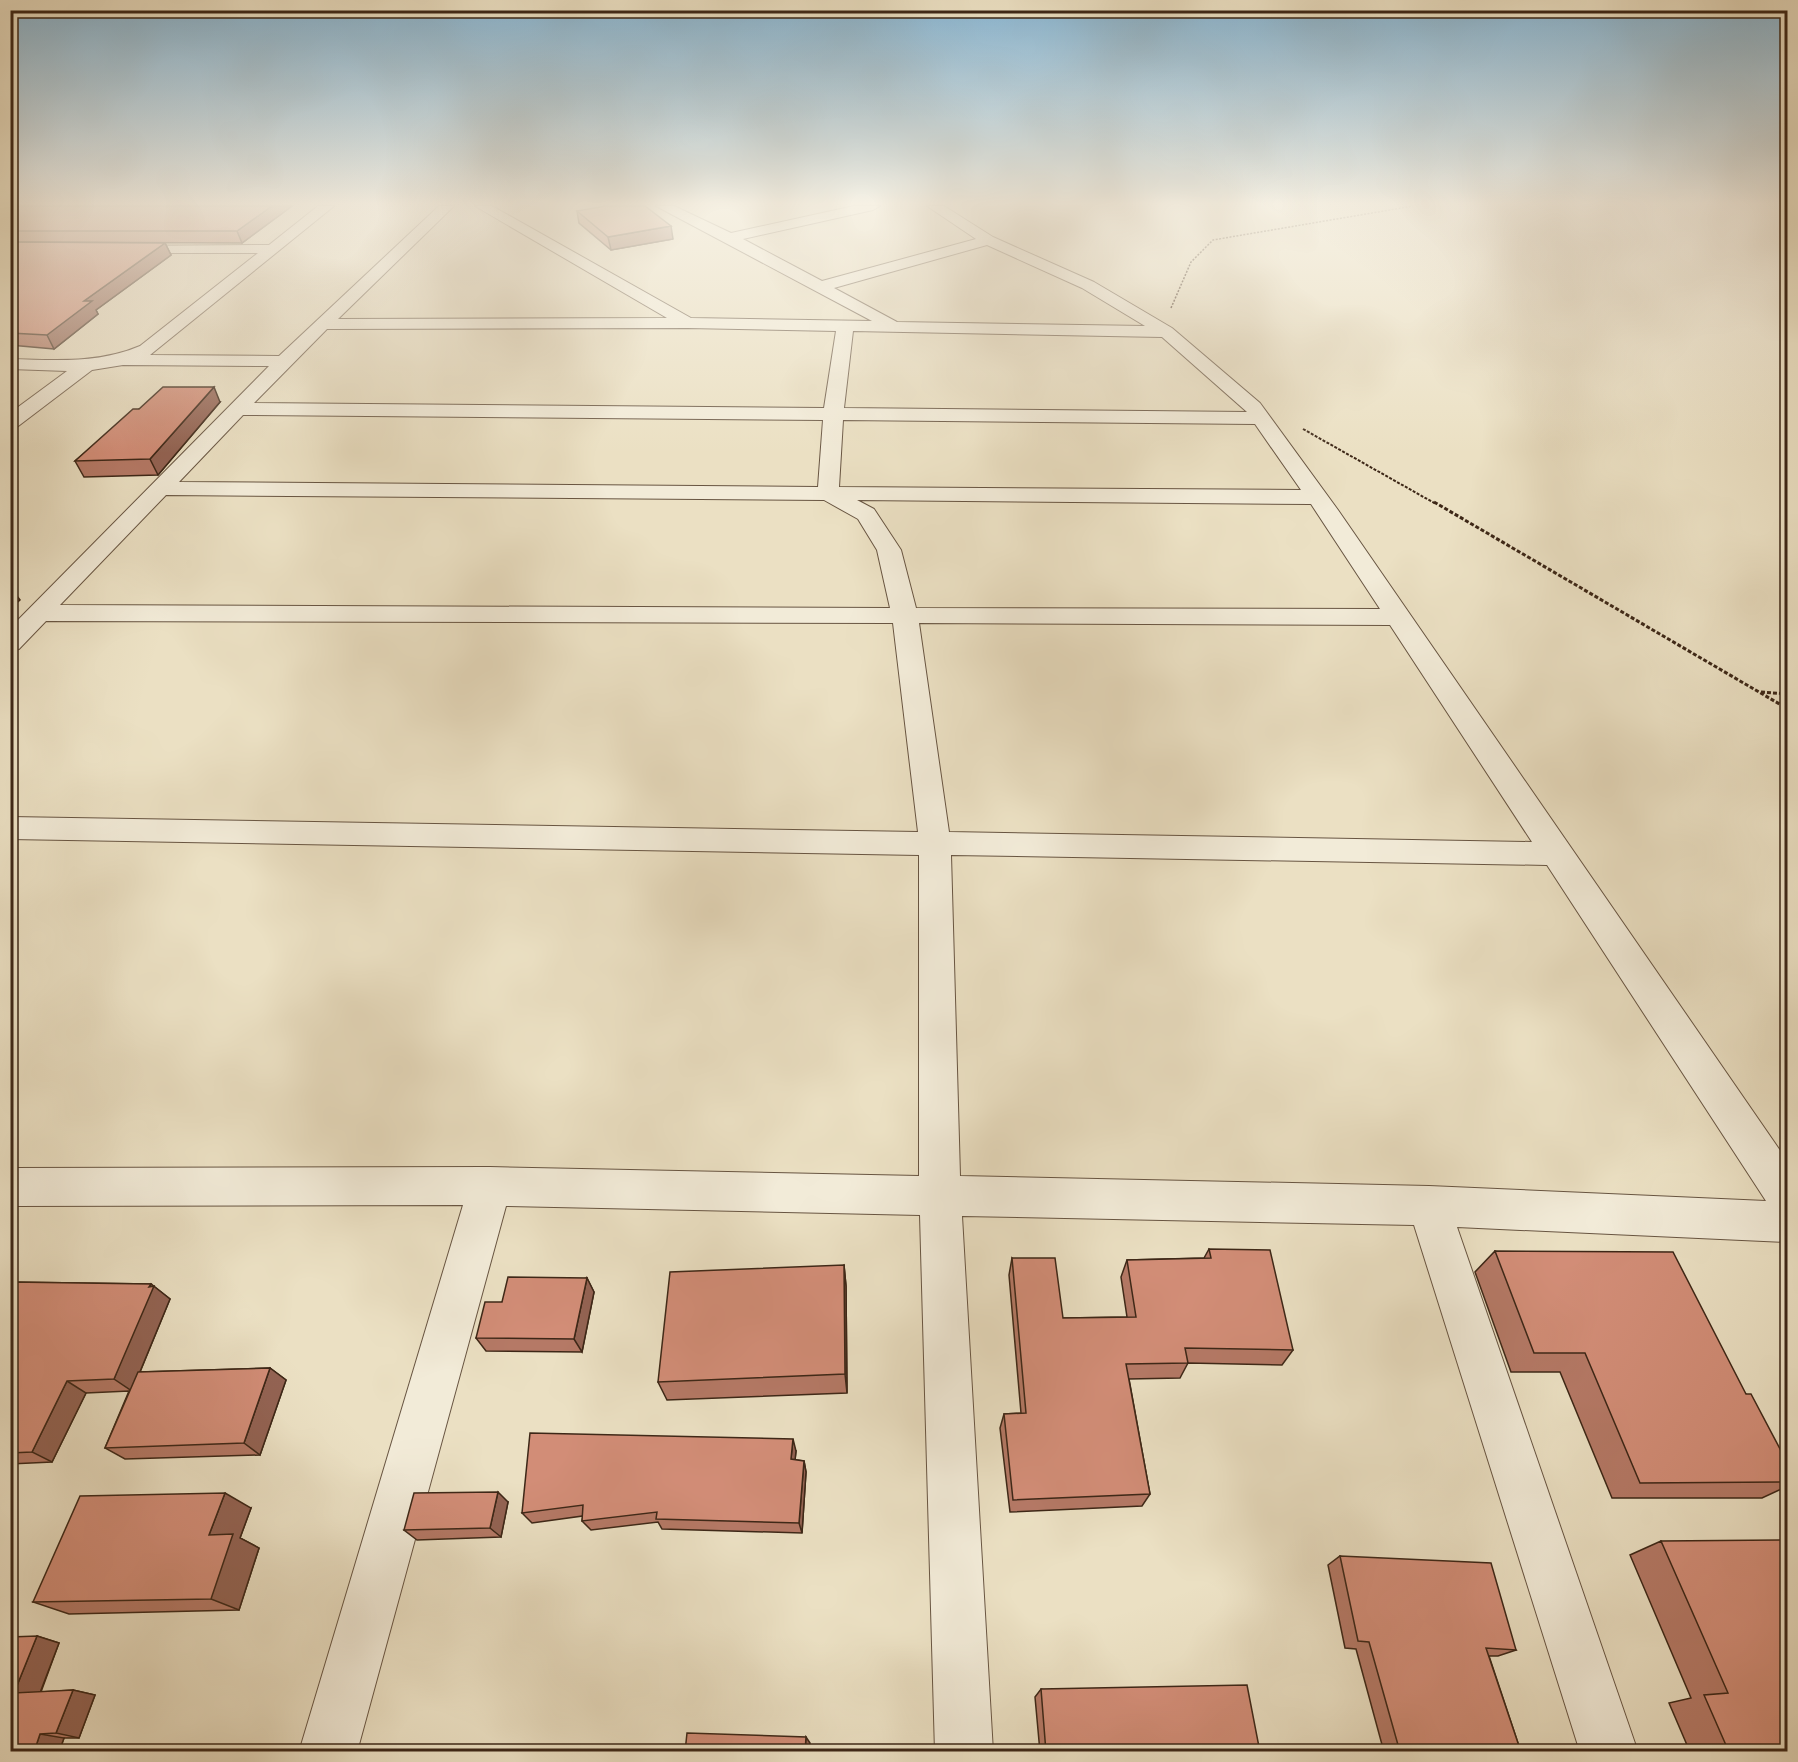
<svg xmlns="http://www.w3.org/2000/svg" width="1798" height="1762" font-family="'Old Standard TT',serif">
<rect width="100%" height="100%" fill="#ebe0c3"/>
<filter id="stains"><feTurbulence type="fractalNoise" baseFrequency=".00333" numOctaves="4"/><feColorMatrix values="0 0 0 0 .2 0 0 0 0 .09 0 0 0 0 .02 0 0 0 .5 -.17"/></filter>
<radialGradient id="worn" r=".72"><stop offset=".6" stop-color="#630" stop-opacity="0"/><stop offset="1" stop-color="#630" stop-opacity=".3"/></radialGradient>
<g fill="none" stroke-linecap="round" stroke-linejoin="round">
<!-- street casing -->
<g stroke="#685542" stroke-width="2">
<path id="street" d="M318 206H334L150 355 279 356 439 206H454L338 319 667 318 475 206H492L691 318 872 321 656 206H674L731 233 854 206H880L873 210 743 239 822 281 976 239 927 206H944L993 237 1094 282 1172 328 1260 403 1338 510 1788 1162V1242L1457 1227 1638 1752H1580L1414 1225 962 1216 993 1752H935L920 1215 506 1206 357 1752H299L463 1205 10 1206V1168L490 1167 919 1176V855L10 839V817L918 832 893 623 46 621 19 649 10 651V628L269 366 123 365 92 370 17 427 10 429V413L67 371 10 369V359C55 360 98 364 140 346L258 253H123L118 252 116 249 118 246 269 245ZM987 245 1082 288 1145 326 897 322 834 288ZM688 328 836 331 824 408 254 403 327 329ZM853 331 1162 337 1247 412 844 408ZM243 415 823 420 818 487 179 482ZM843 420 1255 424 1301 490 839 487ZM166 495 824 500 858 519 877 550 890 608 60 605ZM857 500 1311 504 1380 609 916 608 901 550 874 509ZM919 623 1390 625 1532 842 949 832ZM951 855 1547 865 1766 1201 1429 1186 960 1176Z"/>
</g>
<!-- path-far2 -->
<path stroke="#3d2717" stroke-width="1.5" stroke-dasharray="2 1.5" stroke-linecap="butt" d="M1171 308 1191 262 1213 240 1413 206"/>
<!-- path-far1 -->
<path stroke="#3d2717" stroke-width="2" stroke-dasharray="3 1.5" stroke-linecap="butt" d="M1303 429 1436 504"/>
<!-- path -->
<path stroke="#3d2717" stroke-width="3" stroke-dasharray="4 2" stroke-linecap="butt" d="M1434 502 1788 709
M1761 692 1788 694"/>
<!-- street -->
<use href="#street" fill="#f2ebd8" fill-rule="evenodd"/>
</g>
<!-- wall -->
<path fill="#b57966" stroke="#3d2717" stroke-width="1.5" d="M10 206H292L242 243 14 242 165 243 171 255 96 310 98 314 54 349 10 345Z
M577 211 673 239 611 250 579 223Z
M220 402 158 475 84 477 75 461 139 409Z
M1209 1249 1293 1350 1282 1365 1188 1363 1180 1378 1129 1379 1150 1494 1142 1506 1010 1512 1000 1428 1004 1414 1021 1413 1009 1275 1012 1258 1063 1318 1127 1317 1121 1277 1127 1260 1204 1258Z
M1495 1251 1746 1394 1788 1464V1486L1762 1498H1612L1560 1372H1511L1475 1272Z
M844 1265 846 1286 847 1393 667 1400 658 1382Z
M587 1278 594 1292 582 1352 486 1351 476 1338 502 1302Z
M10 1282 151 1284 170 1299 140 1372 270 1368 286 1380 260 1455 125 1459 105 1448 129 1391 86 1393 52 1462 10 1464Z
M796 1451 795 1460 804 1461 806 1472 802 1533 662 1529 658 1522 591 1530 582 1521 583 1516 532 1523 522 1513Z
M508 1502 501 1537 417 1540 404 1530Z
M251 1508 240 1538 259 1548 239 1610 69 1614 33 1602Z
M1661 1541 1788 1752H1690L1669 1703 1691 1698 1630 1555Z
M1340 1556 1516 1650 1498 1656H1489L1521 1752H1384L1356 1649 1345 1648 1328 1565Z
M37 1636 59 1643 41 1692 73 1690 95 1695 79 1738H64L59 1752H10Z
M1041 1689 1260 1752H1040L1035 1697Z"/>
<!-- shaded-wall -->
<path fill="#936353" stroke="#3d2717" stroke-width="1.5" d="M272 206H292L242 243 237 231Z
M671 226 673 239 611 250 608 237Z
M165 243 171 255 96 310 98 314 54 349 47 335 84 301Z
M214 387 220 402 158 475 150 459Z
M10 587 20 600 10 609Z
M844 1265 846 1286 847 1393 845 1374Z
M587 1278 594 1292 582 1352 574 1339Z
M151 1284 170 1299 132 1391 114 1379Z
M270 1368 286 1380 260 1455 244 1443Z
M67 1381 86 1393 52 1462 32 1452Z
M793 1439 796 1451 794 1470 791 1459Z
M804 1461 806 1472 802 1533 799 1523Z
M498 1492 508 1502 501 1537 490 1528Z
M225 1493 251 1508 240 1538 259 1548 239 1610 211 1599 209 1535Z
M37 1636 59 1643 38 1698 14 1693Z
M73 1690 95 1695 79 1738 56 1733Z
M40 1734 64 1738 59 1752H34Z
M806 1737 810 1743 809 1752H805Z"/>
<!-- building -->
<path fill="#d28d77" stroke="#3d2717" stroke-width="1.5" d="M10 206H272L237 231H10Z
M606 206H645L671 226 608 237 577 211Z
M10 242 165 243 84 301H92L47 335 10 333Z
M163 387H214L150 459 75 461 133 409H139Z
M1209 1249 1270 1250 1293 1350 1185 1348 1188 1363 1126 1364 1150 1494 1013 1500 1004 1414 1026 1413 1012 1258H1055L1063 1318 1136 1317 1127 1260 1211 1258Z
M1495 1251 1673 1252 1746 1394H1751L1788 1464V1482L1640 1483 1585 1353H1534Z
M844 1265 845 1374 658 1382 670 1272Z
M508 1277 587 1278 574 1339 476 1338 485 1302H502Z
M10 1282 151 1284 149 1287 154 1286 114 1379 67 1381 32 1452 10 1453Z
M270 1368 244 1443 105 1448 138 1372Z
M530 1433 793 1439 791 1459 804 1461 799 1523 656 1519 657 1512 582 1521 583 1505 522 1513Z
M498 1492 490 1528 404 1530 414 1493Z
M225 1493 209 1535 233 1534 211 1599 33 1602 80 1496Z
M1788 1540V1752H1729L1704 1695 1728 1693 1661 1541Z
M1340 1556 1491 1563 1516 1650 1486 1648 1521 1752H1400L1369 1642 1358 1641Z
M37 1636 14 1693 73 1690 56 1733 40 1734 34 1752H10V1637Z
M1247 1685 1260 1752H1046L1041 1689Z
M687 1733 806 1737 805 1752H685Z"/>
<!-- sky -->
<linearGradient id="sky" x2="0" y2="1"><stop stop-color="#88b7d5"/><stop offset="0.45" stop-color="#f6f1e4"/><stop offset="1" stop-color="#f6f1e4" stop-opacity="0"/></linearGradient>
<rect width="1798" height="453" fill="url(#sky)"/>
<!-- margin -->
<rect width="1798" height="1762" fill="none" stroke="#ebe0c3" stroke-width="36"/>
<rect x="12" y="12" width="1774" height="1738" fill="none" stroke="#3d2717" stroke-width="3"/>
<rect x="18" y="18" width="1762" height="1726" fill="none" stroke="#3d2717" stroke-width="1.5"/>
<rect width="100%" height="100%" filter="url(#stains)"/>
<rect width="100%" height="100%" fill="url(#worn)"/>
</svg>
